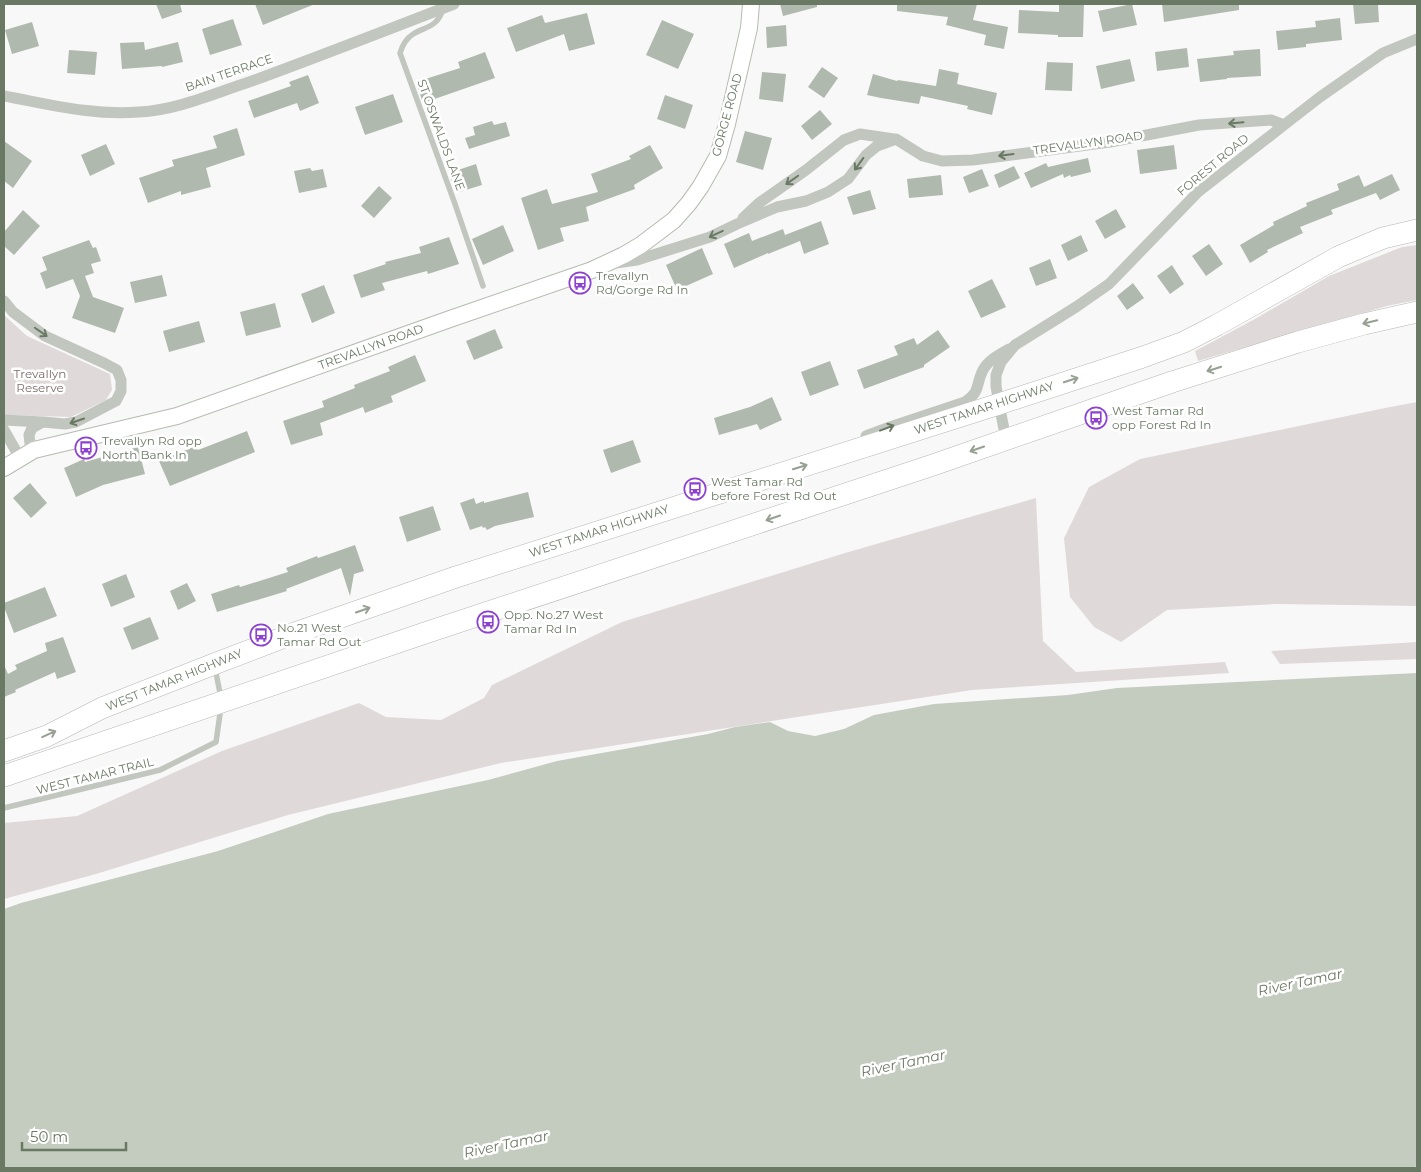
<svg xmlns="http://www.w3.org/2000/svg" width="1421" height="1172" font-family="Montserrat,sans-serif">
<rect width="100%" height="100%" fill="#f9f8f9"/>
<!-- green -->
<path fill="#e0d9da" d="M1417 245V300L1387 306 1198 361 1195 351 1253 320 1329 276 1402 247Z
M4 315 27 336 110 374 112 390 106 400 71 417 4 415Z
M1417 402V606L1275 604 1167 610 1121 642 1094 627 1070 597 1064 538 1089 487 1140 459 1390 407Z
M1036 498 1043 641 1076 672 1225 662 1229 673 972 690 501 763 288 815 96 874 4 899V823L77 816 222 751 359 703 386 717 441 720 484 698 492 685 622 622 845 553Z
M1417 642V659L1280 664 1271 651Z"/>
<!-- water -->
<path fill="#c4ccbf" d="M1417 673V1166L1412 1168H4V909L21 903 218 851 328 814 488 780 557 761 708 734 735 727 770 722 788 731 815 736 844 729 874 715 934 704 1068 695 1117 688Z"/>
<!-- building -->
<path fill="#b0b9ae" d="M156 4H180L182 12 162 19Z
M255 4H315L263 25Z
M780 4H817V7L783 16Z
M897 4H977L973 20 1008 27 1004 49 984 45 986 35 946 25 948 17 897 11Z
M1059 4H1084L1083 37H1058V35L1018 33 1019 10 1059 12Z
M1132 4 1137 25 1103 32 1098 11Z
M1162 4H1239V10L1164 22Z
M1353 4H1378L1379 22 1355 24Z
M587 13 595 44 569 51 564 34 516 52 507 28 542 15 545 23Z
M1340 18 1342 40 1306 44V47L1278 50 1276 31 1316 27 1315 21Z
M233 19 242 45 210 55 202 29Z
M662 20 694 34 678 69 646 55Z
M32 22 39 46 12 54 5 30Z
M786 25 787 46 767 48 766 27Z
M144 42 145 50 178 42 183 62 162 67V66L122 69 120 43Z
M1187 48 1189 67 1157 71 1155 52Z
M1260 49 1261 76 1227 78V79L1200 82 1197 59 1234 55 1233 51Z
M69 50 97 52 95 75 67 73Z
M485 52 495 78 423 103 416 82 460 68 458 62Z
M1130 59 1135 81 1101 89 1096 66Z
M1047 62 1073 63 1072 91 1045 90Z
M822 67 838 78 824 98 808 87Z
M939 69 959 73 957 84 997 93 992 115 967 109 968 106 921 96 919 104 881 98 867 95 873 74 897 81 898 80 936 86Z
M762 72 786 74 783 102 759 99Z
M308 75 319 103 300 111 297 103 254 118 248 101 291 86 289 82Z
M393 94 403 122 365 135 355 107Z
M665 95 693 105 685 129 657 119Z
M820 110 832 124 812 140 801 126Z
M492 121 494 125 506 122 510 136 469 149 465 138 475 135 473 127Z
M237 128 245 155 206 168 211 187 181 195V191L148 203 139 178 174 166 172 160 217 148 213 136Z
M745 131 772 138 763 170 736 162Z
M4 141 32 161 13 188 4 181Z
M106 144 115 164 90 176 81 155Z
M650 145 663 168 634 185 635 189 586 207 589 221 560 228 564 241 538 250 521 198 547 189 552 204 598 192 591 174 631 159 629 156Z
M1174 145 1177 169 1140 174 1137 150Z
M1088 158 1091 172 1071 177 1070 175 1064 178 1063 174 1031 188 1024 173 1046 163 1048 167Z
M476 164 482 185 456 193 449 173Z
M1014 166 1020 178 999 188 994 175Z
M310 168 312 171 323 169 327 187 299 193 294 171Z
M982 169 989 186 969 193 963 177Z
M1392 174 1400 190 1380 200 1376 193 1331 210 1333 214 1300 227 1303 233 1267 250 1268 252 1250 263 1240 245 1274 225 1273 222 1307 206 1306 203 1339 190 1337 184 1359 175 1364 187Z
M941 175 943 195 909 198 907 179Z
M379 186 392 198 374 218 361 206Z
M870 190 876 209 853 215 847 197Z
M1116 209 1126 227 1105 239 1095 221Z
M23 210 40 226 14 255 4 246V232Z
M821 221 829 244 804 254 800 241 768 254V253L734 268 724 244 749 233 752 241 783 229 785 235Z
M503 225 514 251 483 265 472 239Z
M1081 235 1088 251 1068 261 1061 245Z
M449 237 459 264 428 274 427 271 382 283 385 290 361 298 353 275 386 264 385 262 421 253 419 247Z
M89 240 93 248 96 247 101 261 91 264 94 273 85 276 93 297 124 308 115 333 72 318 80 296 73 279 46 289 40 273 47 270 42 257Z
M1209 244 1223 264 1206 276 1192 256Z
M702 248 713 274 677 290 666 265Z
M1050 259 1057 278 1036 286 1029 268Z
M1172 265 1184 284 1170 294 1157 276Z
M162 275 167 296 135 303 130 282Z
M992 279 1006 307 981 318 968 291Z
M1133 283 1144 298 1127 310 1117 296Z
M324 285 335 313 312 323 301 294Z
M275 303 281 327 246 336 240 312Z
M199 321 205 342 169 352 163 331Z
M495 329 503 348 474 360 466 341Z
M938 330 950 347 924 365V367L864 389 857 370 898 355 894 346 914 338 917 345Z
M415 355 426 381 391 396 393 402 365 413 363 407 320 423 323 435 291 445 283 421 324 407 322 401 355 388 354 385 390 371 388 367Z
M830 361 839 385 810 396 801 372Z
M772 397 782 420 760 430 757 424 719 435 714 418 750 407Z
M247 431 255 452 170 486 159 461 196 446 198 450Z
M633 440 641 462 611 473 603 450Z
M138 447 145 474 103 485 76 497 64 468 84 459 85 462Z
M30 483 47 503 31 518 13 498Z
M528 492 534 517 495 526 487 530 485 527 483 528 482 526 470 530 460 503 474 498 476 504 484 501V503Z
M433 506 441 530 407 542 399 517Z
M355 545 364 571 354 574 350 596 341 568 286 589 287 591 217 612 211 594 239 585 240 587 288 572 286 568 317 556 318 558Z
M126 574 135 597 111 607 102 584Z
M187 583 196 601 178 610 170 591Z
M45 587 57 616 14 633 4 607V603Z
M150 617 159 639 132 650 123 628Z
M63 637 76 672 57 679 55 672 15 690 16 692 4 697V665L8 674 17 669 15 665 47 651 45 643Z"/>
<g fill="none" stroke-linecap="round" stroke-linejoin="round">
<!-- secondary casing -->
<g stroke="#b4bbb1" stroke-width="18">
<path id="secondary" d="M4 468 34 450 177 416 450 319 592 270 624 255 641 245 674 220 689 203 701 186 718 156 727 124 744 50 749 28 751 4"/>
</g>
<!-- highway casing -->
<g stroke="#b3b8b1" stroke-width="22">
<path id="highway" d="M4 751 47 736 102 708 214 664 295 633 456 577 999 404 1143 357 1184 342 1217 325 1338 257 1383 238 1417 230
M4 776 428 632 933 465 1172 382 1298 342 1364 324 1417 312"/>
</g>
<!-- lane -->
<path stroke="#c1c6bf" stroke-width="5.5" d="M443 8C437 33 416 25 405 42 403 45 401 50 400 53L455 204 483 286
M215 668 221 698
M4 808 160 770 216 742 221 707"/>
<!-- street -->
<path stroke="#c1c6bf" stroke-width="11" d="M4 96C48 104 93 116 139 112 178 110 215 93 252 81 320 56 387 30 454 4
M743 218 759 203 806 170 844 140 860 134 894 139
M616 263 637 260 710 237 737 224 777 207 806 201 828 192 848 179 866 155 877 146 896 139 923 156 942 161 973 160 1110 142 1199 125 1271 120 1284 125
M4 301 13 312 45 336 104 363 117 370 121 380V391L116 401 76 422 65 424 43 422 32 428 29 435 30 444 34 450
M4 420 42 422
M4 430 20 458
M866 436 890 427 965 402C981 390 975 388 982 372 987 361 998 355 1009 349
M1006 439 999 404 996 386V375L1001 362 1015 345 1076 307 1109 284 1198 192 1284 125 1320 97 1383 53 1417 39"/>
<!-- secondary -->
<use href="#secondary" stroke="#fff" stroke-width="16"/>
<!-- highway -->
<use href="#highway" stroke="#fff" stroke-width="21"/>
</g>
<!-- one-way arrows -->
<defs><path id="oneway-shaft" d="M-6 0H5M1.5-3L5.5 0L1.5 3" fill="none" stroke-width="1.6" stroke-linecap="round" stroke-linejoin="round" transform="scale(1.25)"/></defs>
<g stroke="#697963">
<use href="#oneway-shaft" transform="translate(1236 123) rotate(175)"/>
<use href="#oneway-shaft" transform="translate(1006 155) rotate(173)"/>
<use href="#oneway-shaft" transform="translate(859 164) rotate(126)"/>
<use href="#oneway-shaft" transform="translate(792 180) rotate(145)"/>
<use href="#oneway-shaft" transform="translate(716 234) rotate(155)"/>
<use href="#oneway-shaft" transform="translate(41 332) rotate(35)"/>
<use href="#oneway-shaft" transform="translate(77 421) rotate(161)"/>
<use href="#oneway-shaft" transform="translate(887 428) rotate(-21)"/>
</g>
<g stroke="#96a192">
<use href="#oneway-shaft" transform="translate(1370 322) rotate(167)"/>
<use href="#oneway-shaft" transform="translate(1214 369) rotate(162)"/>
<use href="#oneway-shaft" transform="translate(1071 380) rotate(-18)"/>
<use href="#oneway-shaft" transform="translate(977 449) rotate(161)"/>
<use href="#oneway-shaft" transform="translate(800 467) rotate(-17)"/>
<use href="#oneway-shaft" transform="translate(773 518) rotate(161)"/>
<use href="#oneway-shaft" transform="translate(363 610) rotate(-19)"/>
<use href="#oneway-shaft" transform="translate(49 734) rotate(-24)"/>
</g>
<!-- icons -->
<defs>
<g id="bus-ring" transform="scale(1.125)"><circle r="9.5" fill="#fff" stroke="#8c41d0" stroke-width="1.5"/><path d="M-5-6H5V4H4V6H2V4H-2V6H-4V4H-5ZM-3.5-4V0h7V-4ZM-3.5 1.2v1.5H-2V1.2ZM2 1.2v1.5H3.5V1.2Z" fill="#8c41d0"/></g>
</defs>
<g fill-rule="evenodd">
<use href="#bus-ring" x="580" y="283"/>
<use href="#bus-ring" x="1096" y="418"/>
<use href="#bus-ring" x="86" y="448"/>
<use href="#bus-ring" x="695" y="489"/>
<use href="#bus-ring" x="488" y="622"/>
<use href="#bus-ring" x="261" y="635"/>
</g>
<g text-anchor="middle" stroke-width="5" stroke-linejoin="round" paint-order="stroke">
<!-- street labels -->
<g font-size="12" fill="#697963" stroke="#fff">
<text transform="translate(229 73) rotate(-19)" y="4">BAIN TERRACE</text>
<text transform="translate(727 115) rotate(-75)" y="4">GORGE ROAD</text>
<text transform="translate(441 135) rotate(70)" y="4">ST OSWALDS LANE</text>
<text transform="translate(1088 143) rotate(-8)" y="4">TREVALLYN ROAD</text>
<text transform="translate(1213 165) rotate(-40)" y="4">FOREST ROAD</text>
<text transform="translate(371 347) rotate(-20)" y="4">TREVALLYN ROAD</text>
<text transform="translate(984 408) rotate(-18)" y="4">WEST TAMAR HIGHWAY</text>
<text transform="translate(599 531) rotate(-18)" y="4">WEST TAMAR HIGHWAY</text>
<text transform="translate(174 680) rotate(-22)" y="4">WEST TAMAR HIGHWAY</text>
<text transform="translate(95 776) rotate(-14)" y="4">WEST TAMAR TRAIL</text>
</g>
<!-- poi labels -->
<g font-size="12" fill="#697963" stroke="#fff" text-anchor="start">
<text x="596" y="280">Trevallyn<tspan x="596" dy="14">Rd/Gorge Rd In</tspan></text>
<text x="1112" y="415">West Tamar Rd<tspan x="1112" dy="14">opp Forest Rd In</tspan></text>
<text x="102" y="445">Trevallyn Rd opp<tspan x="102" dy="14">North Bank In</tspan></text>
<text x="711" y="486">West Tamar Rd<tspan x="711" dy="14">before Forest Rd Out</tspan></text>
<text x="504" y="619">Opp. No.27 West<tspan x="504" dy="14">Tamar Rd In</tspan></text>
<text x="277" y="632">No.21 West<tspan x="277" dy="14">Tamar Rd Out</tspan></text>
</g>
<!-- park labels -->
<g font-size="12" fill="#7d6c6a" stroke="#fff">
<text x="40" y="378">Trevallyn<tspan x="40" dy="14">Reserve</tspan></text>
</g>
<!-- water labels -->
<g font-size="14" font-style="italic" fill="#6c7863" stroke="#fff">
<text transform="translate(1300 982) rotate(-12)" y="5">River Tamar</text>
<text transform="translate(903 1063) rotate(-12)" y="5">River Tamar</text>
<text transform="translate(506 1144) rotate(-12)" y="5">River Tamar</text>
</g>
</g>
<!-- border -->
<rect width="1421" height="1172" fill="none" stroke="#697963" stroke-width="10"/>
<!-- scale -->
<path d="M22 1142v8h104v-8" fill="none" stroke="#697963" stroke-width="2.5"/>
<text x="30" y="1142" font-size="15" fill="#697963" stroke="#ffffff" stroke-width="4" paint-order="stroke">50 m</text>
</svg>
